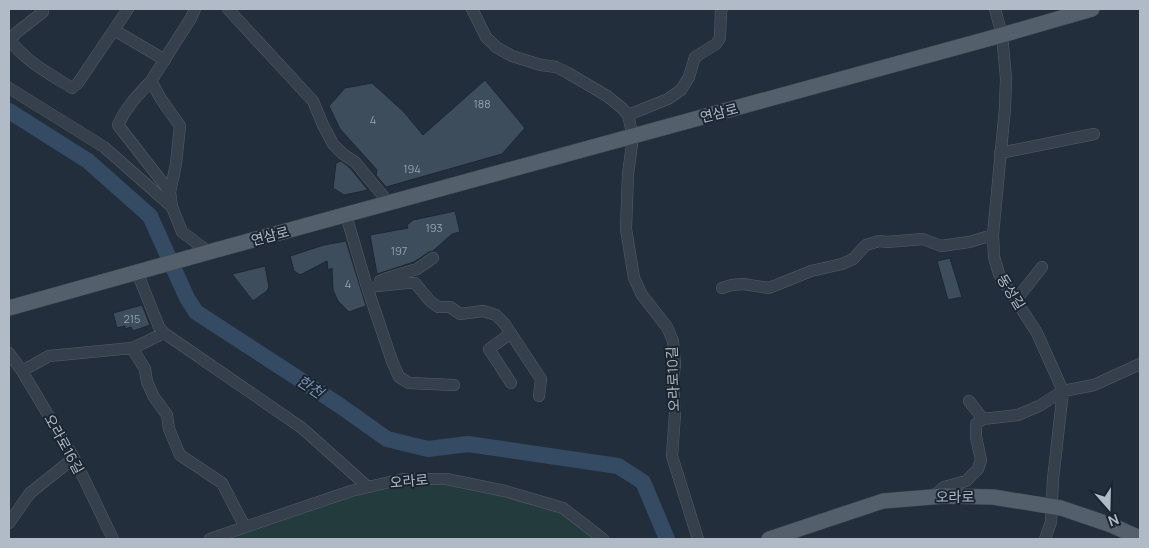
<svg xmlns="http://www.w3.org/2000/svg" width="1149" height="548" font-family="Manrope,'Noto Sans KR',sans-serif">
<rect width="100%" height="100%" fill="#222e3c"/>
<!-- green -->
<path fill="#243b3d" d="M446 479 563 508 603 539H213L359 489Z"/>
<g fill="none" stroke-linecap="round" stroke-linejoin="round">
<!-- river -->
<path stroke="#354b64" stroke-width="16" d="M9 111 88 161 150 216 187 298 196 312 339 405 387 439 428 449 468 444 618 466 643 482 667 539"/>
</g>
<!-- building -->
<path fill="#3e4d5b" stroke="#1d2733" d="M485 80 525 128 502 154 386 187 376 175 377 170 340 129 329 106 345 88 372 83 404 112 423 135Z
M341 161 350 168 368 190 344 195 333 188 336 163Z
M455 211 460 232 452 234 433 251 429 252 414 262 377 274 370 235 408 228 407 225 413 220Z
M346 241 366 306 349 312 338 301 333 290 332 268 328 270 327 261 300 275 294 271 290 256 324 245Z
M950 258 962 297 948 300 937 261Z
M265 266 269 287 267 291 253 301 232 274Z
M142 305 150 325 133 331 131 327 125 329V326L117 328 113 313Z"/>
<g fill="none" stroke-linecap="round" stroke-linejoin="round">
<!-- minor casing -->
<g stroke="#545e6a" stroke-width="12">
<path id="minor" d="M195 9 191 18 151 81 161 99 180 126 176 164 170 192 172 207 182 232 209 252
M228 9 313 101 323 125 333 144 343 154 355 162 389 203
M472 9 486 37 496 47 512 56 541 65 556 67 568 73 607 96 622 108 628 115 633 137 628 174 626 229 634 278 642 295 667 327 673 341 675 364 673 382 675 414 672 456 698 539
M995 9 1002 35 1006 78 1005 108 993 235 994 257 999 274 1037 333 1063 391 1053 479 1051 522 1045 539
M43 12 16 33 10 40C25 61 50 74 72 88L78 83 128 9
M114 30 165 60
M151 81C138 95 126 107 118 125L170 192
M9 88 104 147 172 207
M628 115 668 99 681 90 689 77 695 57 716 44 720 38 721 10 722 9
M1000 153 1094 134
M346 215 367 287 392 361 399 377 409 383 454 385
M137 272 159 327 164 333 302 428 368 487
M380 281 387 278 417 269 433 258
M367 287 407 283H415L430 301 438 307H450L460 314 483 311 496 315 504 323 541 379 539 396
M722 288 732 285 743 284 769 288 811 271 842 264 853 259 866 245 879 241 887 242 923 239 941 246 969 242 993 235
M1016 300 1042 267
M132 348C143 344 153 338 164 333
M9 353 22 371 74 458 113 539
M22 371 49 356 132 348 145 369 147 382 154 397 167 415 169 429 180 455 222 483 245 527
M511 383 489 349 511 333
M969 401 983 419
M932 497 944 487 966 481 978 469 981 460 976 437V424L983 419 1018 415 1039 406 1063 391 1094 385 1140 364
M9 523 30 493 74 458
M210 539 351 491 403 479H446L505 491 563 508 603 539"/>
</g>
<!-- major casing -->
<g stroke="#3f4955" stroke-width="16">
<path id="major" d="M9 308 209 252 1002 35 1092 9
M769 539 883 501 944 496 993 497 1061 508 1111 525 1140 538"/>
</g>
<!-- minor -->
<use href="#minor" stroke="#36404c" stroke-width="11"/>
<!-- major -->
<use href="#major" stroke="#545f6c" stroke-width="15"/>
</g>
<g text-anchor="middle" stroke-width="4" stroke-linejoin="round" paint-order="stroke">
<!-- number labels -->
<g font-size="11" fill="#94a0ad">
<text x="482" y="108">188</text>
<text x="373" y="124">4</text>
<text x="412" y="173">194</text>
<text x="434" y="232">193</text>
<text x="399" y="255">197</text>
<text x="348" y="288">4</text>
<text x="132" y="323">215</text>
</g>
<!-- street labels -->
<g font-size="14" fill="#b1bbc8" stroke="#1b2531">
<text transform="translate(719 113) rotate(-15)" y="5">연삼로</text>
<text transform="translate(270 236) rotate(-15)" y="5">연삼로</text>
<text transform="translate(1011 292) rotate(58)" y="5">동성길</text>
<text transform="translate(673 379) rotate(-92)" y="5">오라로10길</text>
<text transform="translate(64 444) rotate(61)" y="5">오라로16길</text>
<text transform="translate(409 481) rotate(-5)" y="5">오라로</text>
<text x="955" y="502">오라로</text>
</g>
<!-- water labels -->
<g font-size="15" font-style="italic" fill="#7893b1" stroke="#1b2531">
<text transform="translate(310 387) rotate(34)" y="5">한천</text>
</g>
</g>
<!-- border -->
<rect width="1149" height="548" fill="none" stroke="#b1bbc8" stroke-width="20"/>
<!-- north arrow -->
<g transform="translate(1109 508) rotate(160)" stroke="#1b2531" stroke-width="4" paint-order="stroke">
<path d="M0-4L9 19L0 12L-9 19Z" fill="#b1bbc8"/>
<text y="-8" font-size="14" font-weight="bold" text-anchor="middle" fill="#b1bbc8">N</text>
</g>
</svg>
